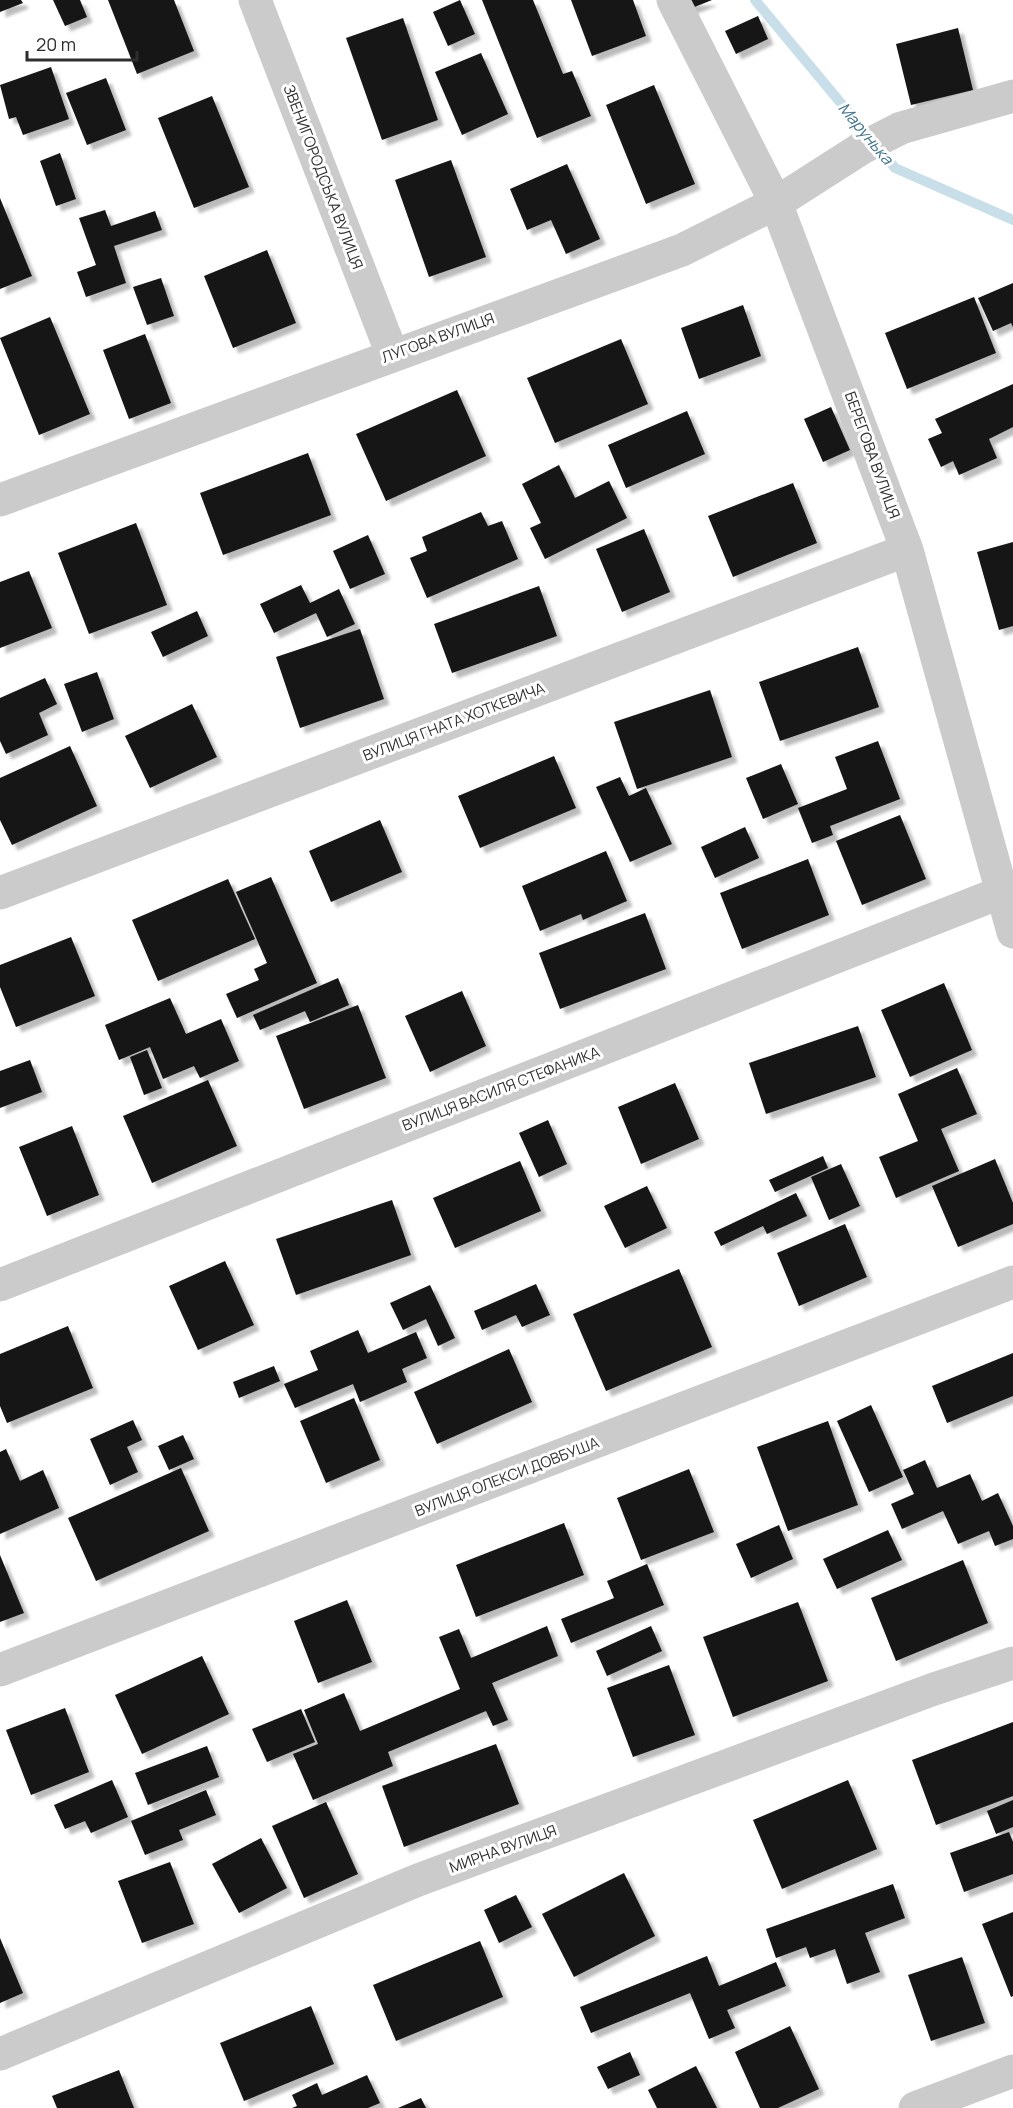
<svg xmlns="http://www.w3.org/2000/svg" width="1013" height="2108" font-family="Manrope,sans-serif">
<defs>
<filter id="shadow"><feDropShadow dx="5.5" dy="5.5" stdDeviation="1.5" flood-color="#0004"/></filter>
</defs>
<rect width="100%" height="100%" fill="#fff"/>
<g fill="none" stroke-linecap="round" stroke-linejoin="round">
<!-- stream -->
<path stroke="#c8dfea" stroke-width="10" d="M755 0 895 168 1013 220"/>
</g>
<!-- building -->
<path fill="#151515" filter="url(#shadow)" d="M0 0H21L23 3 0 12Z
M53 0H80L87 17 65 26Z
M108 0H174L194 51 137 74Z
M460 0 475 34 448 46 433 12Z
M482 0H533L563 74 572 71 591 116 537 138Z
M571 0H633L646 36 592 56Z
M683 0H712L687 10Z
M758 16 768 39 736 54 725 31Z
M403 18 438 120 382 140 346 38Z
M958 28 973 90 911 105 896 44Z
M481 53 508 114 462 135 435 72Z
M51 67 69 119 23 135 16 117 9 119 0 85Z
M106 78 126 130 87 145 66 93Z
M654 85 695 184 646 204 606 105Z
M212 96 249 187 194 208 158 118Z
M60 153 76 199 56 206 40 161Z
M451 160 486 257 429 277 395 180Z
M567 164 600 239 566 254 551 220 527 230 510 189Z
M0 198 32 276 0 289Z
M105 210 111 226 155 211 162 230 114 246 126 283 86 297 77 272 96 265 79 218Z
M267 250 296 323 233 348 204 276Z
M161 278 174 316 147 325 133 287Z
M1013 283V327L1011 323 993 331 978 298Z
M974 297 996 353 907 389 885 333Z
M743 305 761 356 699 379 681 328Z
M50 317 90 414 39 435 0 338Z
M145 334 171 403 129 419 103 350Z
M621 339 648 404 555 443 527 378Z
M1013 384V427L989 439 997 458 959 475 953 461 941 467 928 439 942 433 935 419Z
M457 390 486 456 386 501 356 434Z
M831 407 850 450 823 462 804 419Z
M687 411 705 454 626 488 608 445Z
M308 453 331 515 223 555 200 493Z
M559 465 575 498 609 481 627 518 545 559 530 528 541 523 522 484Z
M793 483 817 543 733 577 708 516Z
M481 512 488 526 502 521 518 559 427 598 410 558 427 551 422 537Z
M136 523 167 605 89 634 58 553Z
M644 529 670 592 622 612 596 549Z
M368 535 385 574 350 589 333 551Z
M1013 542V626L999 630 977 552Z
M29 571 52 628 0 648V582Z
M301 585 310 603 339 589 355 624 327 637 316 613 274 633 260 604Z
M539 586 557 636 452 673 434 624Z
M197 611 208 636 163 657 151 632Z
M360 629 384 699 300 728 276 657Z
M858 647 879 707 780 741 759 682Z
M97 672 114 719 82 732 64 684Z
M45 678 57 704 39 713 48 735 6 754 0 741V698Z
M710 690 732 757 637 789 614 722Z
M192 704 217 757 150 788 125 736Z
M878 741 900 799 830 826 833 835 812 843 798 808 847 789 835 757Z
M70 746 97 806 12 845 0 820V778Z
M554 756 576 808 480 848 458 796Z
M781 764 798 804 763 819 746 778Z
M620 777 629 796 646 788 672 844 630 862 596 787Z
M900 815 926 879 862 905 836 841Z
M380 820 402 872 331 902 309 851Z
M745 827 759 858 715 878 701 847Z
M606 851 627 901 583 920 581 914 540 931 522 886Z
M808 859 829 915 742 949 720 893Z
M271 877 317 983 237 1018 226 994 259 980 254 969 267 963 236 892Z
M228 879 255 939 158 981 132 920Z
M645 913 666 969 560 1009 539 953Z
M71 937 95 996 16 1027 0 987V965Z
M338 978 349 1005 310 1022 305 1011 260 1030 253 1015Z
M944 983 972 1050 910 1077 881 1010Z
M462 991 486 1046 430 1072 405 1016Z
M170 998 186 1034 221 1019 239 1061 200 1078 194 1066 163 1079 150 1047 119 1060 105 1025Z
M358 1005 386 1078 304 1109 276 1036Z
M858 1026 876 1077 766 1114 749 1063Z
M147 1050 162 1088 144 1095 130 1057Z
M30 1060 42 1092 0 1108V1071Z
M957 1068 977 1114 941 1129 959 1171 896 1198 879 1157 918 1141 898 1094Z
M208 1080 237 1146 152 1183 123 1116Z
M675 1083 699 1139 641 1164 618 1107Z
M548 1120 567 1164 539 1177 519 1133Z
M72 1126 99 1195 47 1216 19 1147Z
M823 1156 828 1168 775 1192 769 1180Z
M995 1159 1013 1203V1224L958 1247 932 1186Z
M520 1161 541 1211 455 1248 433 1198Z
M841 1164 860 1206 829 1220 811 1177Z
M647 1186 667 1228 625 1248 604 1206Z
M796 1193 807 1216 767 1234 763 1226 721 1246 714 1232Z
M392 1200 411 1255 296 1295 276 1239Z
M845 1224 867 1277 799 1306 777 1253Z
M225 1261 254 1325 198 1350 169 1286Z
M679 1269 712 1347 606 1391 573 1314Z
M536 1284 550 1315 522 1327 516 1315 482 1330 474 1311Z
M430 1285 455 1338 438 1346 426 1319 403 1330 390 1303Z
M68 1326 93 1388 7 1423 0 1406V1354Z
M358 1330 368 1353 416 1332 427 1358 402 1369 407 1382 360 1402 353 1384 295 1408 284 1384 318 1370 310 1351Z
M509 1349 532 1402 437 1444 414 1392Z
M1013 1353V1396L947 1423 932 1386Z
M274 1366 280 1381 239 1398 233 1382Z
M354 1398 380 1460 326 1483 300 1421Z
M871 1405 903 1477 869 1492 837 1421Z
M133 1420 142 1440 127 1447 138 1472 110 1485 90 1439Z
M828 1421 858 1505 788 1531 757 1447Z
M183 1435 194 1459 169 1470 158 1446Z
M6 1449 20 1481 43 1470 59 1508 0 1534V1452Z
M925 1460 937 1488 970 1474 982 1501 998 1493 1013 1526V1539L995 1546 989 1531 958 1544 943 1511 902 1529 891 1504 914 1494 903 1470Z
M181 1468 209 1531 96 1581 68 1518Z
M689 1469 714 1532 641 1560 617 1498Z
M564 1523 584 1575 476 1617 456 1565Z
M779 1525 793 1559 751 1578 736 1544Z
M888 1530 902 1560 837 1589 823 1559Z
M0 1555 24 1613 0 1622Z
M963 1560 988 1623 896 1661 871 1598Z
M647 1564 664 1605 571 1643 561 1619 614 1598 607 1581Z
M347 1600 372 1662 318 1683 294 1621Z
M798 1602 828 1681 733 1717 703 1637Z
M547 1626 558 1656 492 1683 508 1720 493 1726 486 1711 388 1752 393 1766 313 1800 293 1754 318 1744 304 1710 344 1693 360 1731 460 1689 439 1637 459 1629 471 1658Z
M651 1626 662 1651 607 1676 596 1651Z
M202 1656 229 1714 142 1754 115 1695Z
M669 1665 695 1735 633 1757 607 1688Z
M65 1708 89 1772 31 1795 6 1730Z
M301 1709 315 1742 267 1762 252 1729Z
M1013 1722V1796L936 1825 912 1760Z
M496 1744 519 1804 404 1847 382 1786Z
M207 1746 219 1777 148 1805 135 1773Z
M112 1780 128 1817 91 1833 85 1821 65 1829 54 1805Z
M848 1780 877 1849 782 1889 753 1820Z
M206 1790 216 1815 179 1830 183 1840 145 1855 131 1821Z
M1013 1800V1827L996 1834 987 1811Z
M326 1802 358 1874 304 1898 272 1826Z
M1009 1832 1013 1842V1874L964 1892 950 1853Z
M261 1838 287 1888 239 1913 212 1864Z
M170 1862 194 1924 142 1943 118 1881Z
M624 1873 655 1936 574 1977 542 1914Z
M893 1884 905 1918 865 1933 880 1972 847 1984 835 1949 810 1958 806 1947 776 1958 766 1929Z
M516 1895 532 1927 499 1943 484 1910Z
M1013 1912V1996L1011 1997 982 1924Z
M0 1938 23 1993 0 2003Z
M480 1941 503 1997 396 2041 373 1985Z
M707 1956 719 1986 776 1962 786 1986 727 2010 735 2028 709 2039 690 1993 591 2033 580 2007Z
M962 1957 985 2023 931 2041 908 1975Z
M311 2006 334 2064 244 2101 220 2043Z
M790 2026 819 2089 778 2108H760L735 2052Z
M630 2052 640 2075 608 2089 597 2067Z
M696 2066 717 2108H657L648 2090Z
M119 2070 134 2108H57L52 2096Z
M367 2075 380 2103 368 2108H292L297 2106 292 2095 317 2083 322 2095Z
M421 2098 426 2108H398Z"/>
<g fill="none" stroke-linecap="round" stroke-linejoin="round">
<!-- minor -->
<path stroke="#cbcbcb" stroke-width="33" d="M255 0 392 354
M673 0 776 203 907 550 1013 932
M0 500 682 250 776 203 862 148 901 128 1013 96
M0 893 907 550
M0 1285 1002 892
M0 1670 1013 1282
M0 2054 418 1880 934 1689 1013 1663
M915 2108 1013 2071"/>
</g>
<g text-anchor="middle" stroke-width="6" stroke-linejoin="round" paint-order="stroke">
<!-- street labels -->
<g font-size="15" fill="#2e2e2e" stroke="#fff">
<text transform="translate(323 177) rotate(69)" y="5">ЗВЕНИГОРОДСЬКА ВУЛИЦЯ</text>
<text transform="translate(438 338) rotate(-20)" y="5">ЛУГОВА ВУЛИЦЯ</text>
<text transform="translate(872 455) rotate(70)" y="5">БЕРЕГОВА ВУЛИЦЯ</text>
<text transform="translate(454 722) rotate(-21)" y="5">ВУЛИЦЯ ГНАТА ХОТКЕВИЧА</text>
<text transform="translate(501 1089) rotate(-21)" y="5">ВУЛИЦЯ ВАСИЛЯ СТЕФАНИКА</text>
<text transform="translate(507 1477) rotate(-21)" y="5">ВУЛИЦЯ ОЛЕКСИ ДОВБУША</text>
<text transform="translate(503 1849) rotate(-20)" y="5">МИРНА ВУЛИЦЯ</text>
</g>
<!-- water labels -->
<g font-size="16" font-style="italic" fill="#3f738d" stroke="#fff">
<text transform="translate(866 133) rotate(50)" y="6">Марунька</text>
</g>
</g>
<!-- scale -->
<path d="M27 51v9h110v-9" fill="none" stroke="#2e2e2e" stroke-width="3"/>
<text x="36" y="51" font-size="18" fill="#2e2e2e" stroke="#ffffff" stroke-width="4.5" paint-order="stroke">20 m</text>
</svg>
